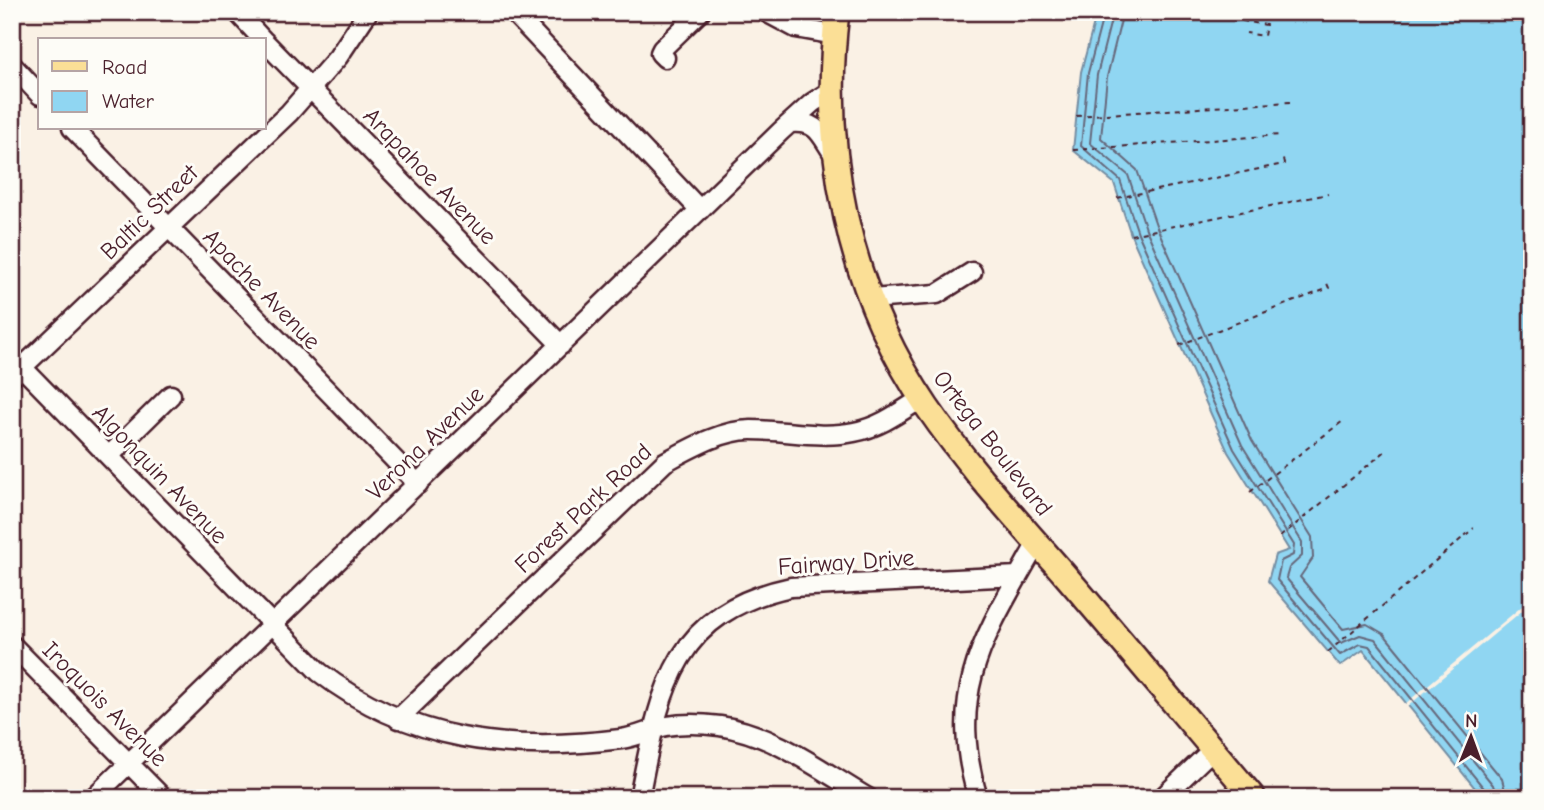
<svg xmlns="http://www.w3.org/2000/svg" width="1544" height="810" font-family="'Comic Neue',sans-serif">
<rect width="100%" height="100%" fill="#faf1e5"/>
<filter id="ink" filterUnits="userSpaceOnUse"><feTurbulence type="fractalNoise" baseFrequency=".0143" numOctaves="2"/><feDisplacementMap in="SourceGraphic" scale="14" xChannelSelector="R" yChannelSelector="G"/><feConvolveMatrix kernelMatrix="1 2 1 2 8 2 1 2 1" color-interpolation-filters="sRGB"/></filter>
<g filter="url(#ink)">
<!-- water -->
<path fill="#90d6f2" stroke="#748da2" stroke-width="2" d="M1097 12H1532V798H1483L1363 650 1340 666 1268 581 1275 555 1289 550 1228 452 1131 235 1114 183 1073 150 1081 72Z"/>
<!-- pier -->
<path fill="#faf1e5" d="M1532 595V608L1529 605 1407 707 1405 704 1527 602 1525 600Z"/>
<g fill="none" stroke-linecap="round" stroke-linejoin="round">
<!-- shore -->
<path stroke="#66687b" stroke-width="2" d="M1104 12 1088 73 1081 146 1120 180 1138 233 1234 449 1294 545 1293 555 1281 561 1277 580 1340 655 1360 644 1369 646 1486 791 1488 798
M1113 12 1097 75 1090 143 1128 175 1146 229 1242 445 1302 542V556L1289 568 1286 578 1341 643 1360 635 1375 639 1493 785 1497 798
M1123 12 1107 77 1101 138 1137 170 1156 225 1252 441 1312 537 1313 558 1300 577 1343 629 1367 624 1384 634 1502 779 1507 798"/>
<!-- minor casing -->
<g stroke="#4a1f2b" stroke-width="23">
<path id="minor" d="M237 12 263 40
M513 12 700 210
M766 12 796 28 835 35
M264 41 561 345
M665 58 660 53 662 49 700 12
M12 65 40 95
M791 123C819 121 820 135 835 156
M72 128 418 484
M871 299 937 294 972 272
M12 357 319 672C410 742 510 753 621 739 638 737 651 729 667 726 684 723 704 724 720 726 774 734 822 771 868 798
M12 377 289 113 338 57 368 12
M109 456 171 395
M12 645 163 798
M398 719 665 462C691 448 722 430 751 430 785 430 821 439 854 432 880 427 900 412 922 398
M93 798 781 131 812 103 832 90
M639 798C660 693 670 613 791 587L1018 576
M978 798C945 689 986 634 1037 543
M1162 798 1213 749"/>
</g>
<!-- major casing -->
<g stroke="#4a1f2b" stroke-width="28">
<path id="major" d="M837 12C820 151 848 290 927 407 968 467 1018 521 1065 575 1129 649 1191 724 1254 798"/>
</g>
<!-- path -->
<path stroke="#4a1f2b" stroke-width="2" stroke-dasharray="5 5" stroke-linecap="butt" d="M1193 12 1266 25 1264 36 1246 33
M1076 116 1290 102
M1073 150 1280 135
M1117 198 1284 164 1282 155
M1131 235 1328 194
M1179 345 1329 288 1326 281
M1250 492 1343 421
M1280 537 1388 449
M1328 652 1474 528"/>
<!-- minor -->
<use href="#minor" stroke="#fdfcf7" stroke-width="18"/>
<!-- major -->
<use href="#major" stroke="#fbdf96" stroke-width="23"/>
</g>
</g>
<g text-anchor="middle" stroke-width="6" stroke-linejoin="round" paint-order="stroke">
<!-- street labels -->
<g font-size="24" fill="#4a1f2b" stroke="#fdfcf7">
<text transform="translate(430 176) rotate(46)" y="8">Arapahoe Avenue</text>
<text transform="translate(149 212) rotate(-44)" y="8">Baltic Street</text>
<text transform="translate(262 289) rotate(46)" y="8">Apache Avenue</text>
<text transform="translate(425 443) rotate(-44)" y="8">Verona Avenue</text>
<text transform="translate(993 443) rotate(52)" y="8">Ortega Boulevard</text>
<text transform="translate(160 474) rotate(46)" y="8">Algonquin Avenue</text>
<text transform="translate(583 508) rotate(-43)" y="8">Forest Park Road</text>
<text transform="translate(846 562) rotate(-4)" y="8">Fairway Drive</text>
<text transform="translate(105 704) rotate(45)" y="8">Iroquois Avenue</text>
</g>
</g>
<!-- margin -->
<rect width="1544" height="810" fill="none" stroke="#fdfcf7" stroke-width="42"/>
<rect x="21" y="21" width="1502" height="768" fill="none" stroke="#4a1f2b" stroke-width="2.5" filter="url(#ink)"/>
<!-- legend -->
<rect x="38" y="38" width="228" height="91" fill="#fdfcf7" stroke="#b5a4a5" stroke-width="2"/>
<rect x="52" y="61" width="35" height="10" fill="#fbdf96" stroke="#b5a4a5" stroke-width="2"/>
<text x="102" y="74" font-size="21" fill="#4a1f2b">Road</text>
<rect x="52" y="91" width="35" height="21" fill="#90d6f2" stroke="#b5a4a5" stroke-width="2"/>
<text x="102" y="108" font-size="21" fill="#4a1f2b">Water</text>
<!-- north arrow -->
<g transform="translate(1471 737) rotate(1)" stroke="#fdfcf7" stroke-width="5" paint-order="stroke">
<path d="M0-5L12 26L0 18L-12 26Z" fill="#4a1f2b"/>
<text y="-10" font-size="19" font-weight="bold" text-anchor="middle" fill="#4a1f2b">N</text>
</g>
</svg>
